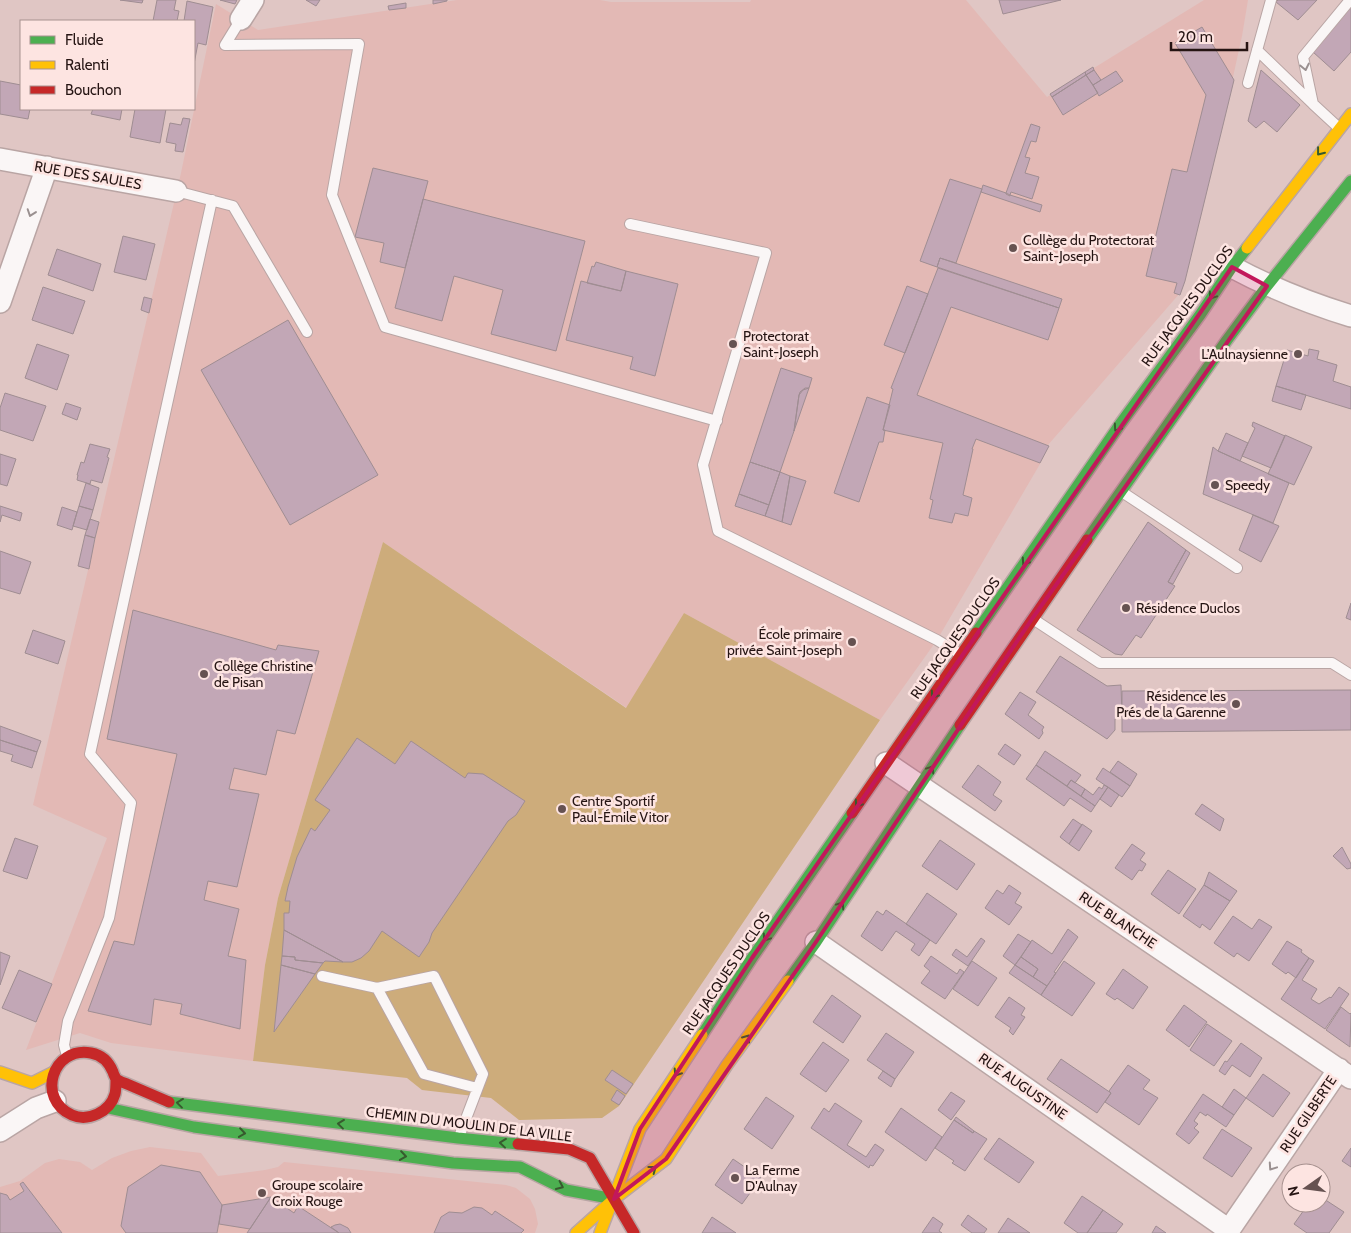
<svg xmlns="http://www.w3.org/2000/svg" width="1351" height="1233" font-family="Cabin,sans-serif">
<rect width="100%" height="100%" fill="#e0c6c4"/>
<!-- built -->
<path fill="#e3b9b5" d="M457 0H600L611 2H750L751 0H966L1047 97 1204 0H1248L1242 36 1233 77 1180 293 1048 445 1040 464 937 640 880 720 684 613 627 708 383 542 278 898 265 965 253 1061 111 1043 80 1033 26 1050 107 838 33 805 181 173 216 4 258 30Z
M150 1147 201 1153 218 1176 265 1170 278 1167 284 1162 506 1185 516 1188 530 1199 535 1209 538 1224 535 1233H0V1187L20 1181 45 1163 59 1159 80 1162 92 1170 112 1158 131 1151Z"/>
<!-- green -->
<path fill="#cdac7b" d="M383 542 626 708 684 613 880 720 619 1106 602 1118 519 1120 491 1098 422 1090 407 1078 253 1061 265 965 278 898Z"/>
<!-- building -->
<path fill="#c2a7b6" stroke="#9f8d92" d="M120 0H143L142 3Z
M157 0H176L174 10 179 11 177 21H153Z
M220 0H237L235 4Z
M306 0H320L316 6Z
M433 0H447V1L433 4Z
M999 0H1061L1003 14Z
M1278 0H1317L1298 20 1276 2Z
M187 1 213 7 206 45 198 43 194 64V21H184Z
M406 3V8L389 10 388 6Z
M1351 7V52L1334 71 1313 52Z
M1202 27 1234 80 1185 281 1180 295 1174 293 1177 283 1146 276 1172 169 1187 172 1206 95 1175 43Z
M1093 67 1094 70 1086 75 1085 72Z
M1094 70 1101 80 1093 85 1086 75Z
M1261 70 1300 105 1277 132 1264 121 1256 128 1248 121Z
M1116 71 1123 81 1099 96 1093 85Z
M1085 72 1086 75 1052 97 1050 94Z
M1086 75 1098 93 1063 115 1052 97Z
M0 81 21 85V109H30L28 119 0 114Z
M93 109H122L120 120 91 114Z
M135 109H166L160 143 130 137Z
M183 118 190 119 183 152 175 151 176 144 166 142 170 123 181 125Z
M1031 124 1040 127 1036 142 1031 141 1025 157 1030 158 1025 173 1039 177 1032 199 1011 192 1010 195 1006 193Z
M373 168 428 181 405 268 380 262 384 243 355 237Z
M950 179 982 189 956 263 940 258 937 267 920 261Z
M983 185 1006 193V194L1010 196V195L1042 205 1040 212 981 192Z
M423 199 585 241 556 351 491 334 503 290 454 276 442 321 395 308Z
M123 236 155 244 146 280 114 272Z
M57 249 101 264 93 291 48 275Z
M940 258 1062 299 1059 308 937 267Z
M596 262 626 271 621 291 587 283 592 266 594 267Z
M938 268 1059 308 1048 340 951 307 917 395 1049 446 1040 463 976 439 972 449H973L963 495 972 498 968 516 955 513 952 523 929 518 933 500 930 499 943 443 883 430 893 389 891 388Z
M626 271 678 284 655 376 630 369 633 357 566 340 581 281 621 291Z
M907 286 928 294 905 353 884 345Z
M43 287 85 301 73 334 32 320Z
M144 297 152 299 149 313 141 310Z
M288 320 378 475 290 525 201 370Z
M37 344 69 355 57 390 25 378Z
M1309 349 1319 351 1317 359 1337 365 1333 381 1351 387V409L1276 386 1287 350 1308 356Z
M781 368 812 378 809 388 803 390 799 395 794 431 780 472 750 462Z
M1276 386 1306 395 1301 410 1272 401Z
M805 388H809L794 431 799 395 800 392Z
M5 393 46 406 33 441 0 430V408Z
M867 397 890 405 883 430H885L883 442H879L859 502 834 493Z
M66 403 81 408 77 420 62 414Z
M1253 422 1285 436 1271 468 1242 456 1255 428 1252 426Z
M1226 433 1248 443 1240 461 1218 451Z
M1285 435 1312 447 1294 485 1268 474Z
M90 444 110 449 107 457 109 458 102 483 91 480 90 484 77 480 78 475H77L81 462 84 463Z
M1213 447 1218 451 1289 483 1273 523 1203 494Z
M0 454 16 459 7 486 0 484Z
M750 462 780 472 769 505 739 494Z
M780 472 790 476 782 522 765 516Z
M790 476 806 481 791 525 782 522Z
M86 483 99 488 93 510 79 506Z
M739 494 769 505 765 516 735 506Z
M0 506 22 513 20 521 2 515 0 522Z
M79 506 93 510 87 530 73 526Z
M62 507 77 512 72 530 57 525Z
M1253 515 1279 526 1261 562 1239 550Z
M90 519 99 522 95 538 85 535Z
M1148 522 1186 550 1168 582 1175 586 1141 638 1136 635 1122 655 1115 654 1077 630Z
M85 535 95 538 89 569 78 566Z
M1186 550 1190 553 1173 584 1168 582Z
M0 551 31 562 20 594 0 588Z
M1351 603V620L1346 618Z
M133 610 276 650 278 645 319 651 295 734 277 730 266 775 234 768 229 789 259 794 237 887 208 881 204 900 239 909 228 956 246 960 240 1029 180 1014 182 1004 154 999 151 1025 88 1011 114 941 134 945 177 754 107 739Z
M33 630 65 641 58 664 25 653Z
M1060 656 1107 686 1121 685 1122 717 1115 719V730L1107 739 1036 692Z
M1351 690V730L1122 732V691Z
M1020 692 1036 702 1028 715 1044 727 1042 730 1043 733 1039 739 1005 714Z
M0 726 41 741 37 752 0 740Z
M357 738 395 764 411 741 465 778 468 773 483 774 525 801 516 815 508 821 432 933 429 942 419 957 382 931 369 951 361 958 352 962H343L284 930V913H289L290 901H285L288 887 297 857 311 828 315 831 330 810 315 800Z
M0 740 37 752 32 768 11 761 13 755 0 751Z
M1005 744 1021 755 1014 765 998 754Z
M1045 751 1081 775 1075 783 1071 780 1067 786 1036 765Z
M1118 761 1137 774 1130 786 1110 772Z
M978 765 1001 782 993 795 1002 801 995 811 962 787Z
M1036 765 1095 806 1091 812 1070 798 1064 806 1026 779Z
M1103 768 1130 786 1122 797 1096 779Z
M1071 780 1085 789 1081 796 1067 786Z
M1104 785 1108 787 1095 806 1081 796 1085 789 1093 795 1099 787 1102 789Z
M1108 787 1119 795 1111 807 1100 799Z
M1202 804 1224 819 1220 831 1195 814Z
M1073 819 1082 825 1069 844 1060 837Z
M1082 824 1092 831 1079 851 1069 844Z
M15 838 38 846 27 879 3 871Z
M940 840 975 864 957 890 922 866Z
M1132 844 1145 853 1140 860 1146 864 1142 871 1139 870 1132 880 1115 868Z
M1342 847 1351 864V868L1347 869 1333 856Z
M1168 870 1196 889 1179 914 1151 894Z
M1209 872 1237 891 1230 901 1204 885Z
M1009 885 1021 893 1015 903 1022 907 1009 925 985 908 997 890 1003 894Z
M1204 885 1230 901 1210 930 1202 924 1200 928 1183 916Z
M927 893 957 914 936 944 906 924Z
M886 910 930 940 919 956 911 950 915 944 896 931 882 951 861 936 877 911 883 915Z
M1233 916 1252 929 1259 919 1272 927 1249 961 1237 953 1234 957 1214 943Z
M1068 929 1078 937 1054 972 1056 973 1047 986 1033 977 1038 969 1021 957 1032 940 1052 954Z
M284 930 343 962 325 961 323 963 295 960V957L282 956Z
M1018 934 1031 942 1015 965 1003 956Z
M981 938 985 941 968 966 952 955 956 949 967 957Z
M1287 941 1302 950 1301 952 1309 958 1296 978 1288 972 1286 974 1272 964Z
M0 952 10 956 0 985Z
M282 956 295 957V960L323 963 315 974 281 965Z
M931 956 957 974 960 969 964 972 945 999 921 983 930 971 924 966Z
M1021 957 1038 969 1033 977 1015 965Z
M1309 958 1314 961 1302 980 1317 989 1311 999 1319 1004 1330 997 1331 998 1339 987 1349 994 1325 1029 1281 999Z
M972 961 997 978 978 1006 953 989Z
M1064 961 1095 983 1072 1016 1041 995Z
M281 965 315 974 274 1032Z
M1015 965 1047 986 1041 995 1009 973Z
M1123 969 1148 987 1133 1009 1117 998 1115 1000 1106 994Z
M19 970 52 984 36 1022 2 1008Z
M832 995 861 1016 843 1043 813 1022Z
M1009 997 1025 1008 1021 1015 1025 1017 1013 1035 1009 1031 1011 1028 995 1017Z
M1184 1005 1207 1022 1189 1047 1166 1030Z
M1341 1007 1350 1014 1351 1013 1350 1047 1326 1030Z
M1207 1024 1232 1041 1214 1066 1190 1050Z
M886 1033 914 1052 895 1079 867 1060Z
M823 1042 849 1060 826 1092 800 1074Z
M1241 1043 1262 1058 1250 1077 1232 1065 1225 1075 1219 1071 1225 1061 1227 1062Z
M1061 1059 1111 1093 1097 1113 1047 1079Z
M1128 1065 1150 1080 1143 1089 1158 1098 1139 1125 1105 1102 1111 1093 1109 1091Z
M612 1070 633 1084 626 1094 605 1080Z
M883 1071 895 1079 891 1087 878 1078Z
M1263 1074 1290 1093 1273 1117 1246 1098Z
M1234 1089 1246 1098 1234 1115 1222 1107Z
M617 1090 625 1096 619 1105 611 1100Z
M951 1092 965 1101 951 1120 938 1110Z
M1203 1094 1234 1115 1226 1127 1207 1114 1206 1116 1200 1112 1194 1121 1198 1124 1194 1128 1199 1132 1189 1144 1176 1134Z
M766 1097 794 1116 772 1149 744 1129Z
M835 1103 862 1121 847 1145 866 1157 875 1144 884 1150 873 1166 870 1165 869 1168 811 1128 824 1108 829 1112Z
M901 1108 942 1137 926 1161 885 1132Z
M956 1117 974 1131 973 1133 954 1120Z
M954 1120 973 1133 974 1131 987 1139 965 1171 952 1163 954 1161 935 1148Z
M1222 1129 1252 1148 1232 1177 1203 1158Z
M999 1138 1034 1162 1019 1183 984 1159Z
M1351 1148V1167L1342 1161Z
M733 1159 761 1178 742 1204 715 1185Z
M161 1165 200 1172 222 1205 217 1233H126L121 1226 128 1187Z
M23 1182 62 1233H0V1193L7 1195 10 1200 24 1191 20 1184Z
M1082 1196 1103 1210 1087 1233H1078L1064 1223Z
M271 1197 250 1229 219 1224 222 1205Z
M271 1197 294 1213 298 1206 339 1233H247Z
M1321 1197 1344 1212 1329 1233H1307L1294 1224 1309 1203H1321Z
M474 1207 482 1208 492 1215 495 1211 524 1230 521 1233H434L441 1217 449 1212 462 1213Z
M1103 1210 1123 1224 1116 1233H1087Z
M968 1215 987 1229 984 1233H972L961 1225Z
M712 1217 736 1233H702Z
M933 1217 943 1224 939 1231 942 1233H922Z
M1008 1218 1030 1233H998Z
M340 1224 348 1228 351 1233H339L331 1227 335 1225Z
M1156 1226 1166 1233H1152Z"/>
<g fill="none" stroke-linecap="round" stroke-linejoin="round">
<!-- lane casing -->
<g stroke="#b9a5a4" stroke-width="12">
<path id="lane" d="M241 19 225 45 359 44 332 195 385 327 717 421
M1257 50 1313 104
M1248 83 1271 0
M1339 128 1313 104 1303 57 1350 0
M176 191 233 206 307 332
M630 224 766 253 703 465 718 531 937 640 960 654
M1122 492 1237 568
M1033 619 1100 663H1332L1351 675
M322 976 377 988
M67 1056 64 1045 68 1021 109 918 131 803 90 754 212 200
M459 1137 483 1074 434 976 377 988 424 1074 477 1088"/>
</g>
<!-- street casing -->
<g stroke="#b9a5a4" stroke-width="24">
<path id="street" d="M241 19 253 0
M0 159 176 191
M1232 267C1271 288 1309 303 1351 316
M0 302 47 167
M886 763 1351 1078
M816 942 1229 1230
M0 1131 36 1108 55 1101
M1227 1233 1339 1069"/>
</g>
<!-- fast casing -->
<g stroke="#b9a5a4" stroke-width="14">
<path id="fast" d="M1087 540 1227 340 1267 286 1351 181
M976 633 1121 423 1200 315 1232 267 1247 248
M788 981 816 942 960 725
M702 1035 752 958 852 813
M169 1102 458 1138 518 1144
M108 1108 194 1127 453 1163 520 1167 566 1190 614 1199"/>
</g>
<!-- slow casing -->
<g stroke="#b9a5a4" stroke-width="14">
<path id="slow" d="M1247 248 1351 114
M0 1072 32 1083 54 1072
M576 1233 614 1199 666 1159 727 1065 788 981
M600 1233 640 1129 702 1035"/>
</g>
<!-- jam casing -->
<g stroke="#b9a5a4" stroke-width="14">
<path id="jam" d="M960 725 1087 540
M852 813 976 633
M116 1079C116 1084 116 1090 115 1094 110 1112 88 1122 72 1115 36 1099 52 1046 91 1053 102 1055 109 1062 113 1072 113 1073 116 1079 116 1079 119 1081 124 1083 127 1084 141 1090 155 1096 169 1102
M518 1144 569 1149 590 1158 634 1233"/>
</g>
<!-- lane -->
<use href="#lane" stroke="#faf6f6" stroke-width="10"/>
<!-- street -->
<use href="#street" stroke="#faf6f6" stroke-width="21"/>
<!-- fast -->
<use href="#fast" stroke="#4caf50" stroke-width="11"/>
<!-- slow -->
<use href="#slow" stroke="#ffc107" stroke-width="11"/>
<!-- jam -->
<use href="#jam" stroke="#c62828" stroke-width="11"/>
</g>
<!-- one-way arrows -->
<defs><path id="oneway-chevron" d="M-2-3.5L2.5 0L-2 3.5" fill="none" stroke-width="1.6" stroke-linecap="round" stroke-linejoin="round" transform="scale(1.25)"/></defs>
<g stroke="#9a9090">
<use href="#oneway-chevron" transform="translate(1305 67) rotate(78)"/>
<use href="#oneway-chevron" transform="translate(31 213) rotate(109)"/>
<use href="#oneway-chevron" transform="translate(1272 1167) rotate(124)"/>
</g>
<g stroke="#375a2e">
<use href="#oneway-chevron" transform="translate(1320 152) rotate(128)"/>
<use href="#oneway-chevron" transform="translate(1212 296) rotate(124)"/>
<use href="#oneway-chevron" transform="translate(1117 428) rotate(125)"/>
<use href="#oneway-chevron" transform="translate(1025 562) rotate(124)"/>
<use href="#oneway-chevron" transform="translate(934 695) rotate(125)"/>
<use href="#oneway-chevron" transform="translate(931 769) rotate(-56)"/>
<use href="#oneway-chevron" transform="translate(858 804) rotate(124)"/>
<use href="#oneway-chevron" transform="translate(841 905) rotate(-56)"/>
<use href="#oneway-chevron" transform="translate(766 938) rotate(124)"/>
<use href="#oneway-chevron" transform="translate(747 1038) rotate(-54)"/>
<use href="#oneway-chevron" transform="translate(677 1073) rotate(123)"/>
<use href="#oneway-chevron" transform="translate(180 1103) rotate(-173)"/>
<use href="#oneway-chevron" transform="translate(341 1124) rotate(-173)"/>
<use href="#oneway-chevron" transform="translate(242 1133) rotate(8)"/>
<use href="#oneway-chevron" transform="translate(503 1143) rotate(-174)"/>
<use href="#oneway-chevron" transform="translate(403 1156) rotate(8)"/>
<use href="#oneway-chevron" transform="translate(653 1169) rotate(-37)"/>
<use href="#oneway-chevron" transform="translate(560 1186) rotate(25)"/>
</g>
<!-- marked area -->
<path fill="#c2185b" fill-opacity="0.2" stroke="#c2185b" stroke-width="4" stroke-linejoin="round" d="M1232 267 1267 286 1032 619 816 942 666 1159 614 1199 640 1129 752 958Z"/>
<!-- markers -->
<g fill="#665251" stroke="#fde4e1" stroke-width="2">
<circle cx="1013" cy="248" r="5"/>
<circle cx="733" cy="344" r="5"/>
<circle cx="1298" cy="354" r="5"/>
<circle cx="1215" cy="485" r="5"/>
<circle cx="1126" cy="608" r="5"/>
<circle cx="852" cy="642" r="5"/>
<circle cx="204" cy="674" r="5"/>
<circle cx="1236" cy="704" r="5"/>
<circle cx="562" cy="809" r="5"/>
<circle cx="735" cy="1178" r="5"/>
<circle cx="262" cy="1193" r="5"/>
</g>
<g text-anchor="middle" stroke-width="5" stroke-linejoin="round" paint-order="stroke">
<!-- street labels -->
<g font-size="14" fill="#251413" stroke="#fde4e1">
<text transform="translate(88 175) rotate(10)" y="5">RUE DES SAULES</text>
<text transform="translate(1187 306) rotate(-54)" y="5">RUE JACQUES DUCLOS</text>
<text transform="translate(955 638) rotate(-55)" y="5">RUE JACQUES DUCLOS</text>
<text transform="translate(1118 920) rotate(34)" y="5">RUE BLANCHE</text>
<text transform="translate(726 973) rotate(-56)" y="5">RUE JACQUES DUCLOS</text>
<text transform="translate(1023 1086) rotate(35)" y="5">RUE AUGUSTINE</text>
<text transform="translate(1308 1114) rotate(-56)" y="5">RUE GILBERTE</text>
<text transform="translate(469 1124) rotate(7)" y="5">CHEMIN DU MOULIN DE LA VILLE</text>
</g>
<!-- poi labels -->
<g font-size="14" fill="#251413" stroke="#fde4e1" text-anchor="start">
<text x="1023" y="245">Collège du Protectorat<tspan x="1023" dy="16">Saint-Joseph</tspan></text>
<text x="743" y="341">Protectorat<tspan x="743" dy="16">Saint-Joseph</tspan></text>
<text x="1288" y="359" text-anchor="end">L'Aulnaysienne</text>
<text x="1225" y="490">Speedy</text>
<text x="1136" y="613">Résidence Duclos</text>
<text x="842" y="639" text-anchor="end">École primaire<tspan x="842" dy="16">privée Saint-Joseph</tspan></text>
<text x="214" y="671">Collège Christine<tspan x="214" dy="16">de Pisan</tspan></text>
<text x="1226" y="701" text-anchor="end">Résidence les<tspan x="1226" dy="16">Prés de la Garenne</tspan></text>
<text x="572" y="806">Centre Sportif<tspan x="572" dy="16">Paul-Émile Vitor</tspan></text>
<text x="745" y="1175">La Ferme<tspan x="745" dy="16">D'Aulnay</tspan></text>
<text x="272" y="1190">Groupe scolaire<tspan x="272" dy="16">Croix Rouge</tspan></text>
</g>
</g>
<!-- legend -->
<rect x="20" y="20" width="175" height="90" fill="#fde4e1" stroke="#a7918f"/>
<rect x="30" y="36" width="25" height="8" fill="#4caf50" stroke="#a7918f"/>
<text x="65" y="45" font-size="15" fill="#251413">Fluide</text>
<rect x="30" y="61" width="25" height="8" fill="#ffc107" stroke="#a7918f"/>
<text x="65" y="70" font-size="15" fill="#251413">Ralenti</text>
<rect x="30" y="86" width="25" height="8" fill="#c62828" stroke="#a7918f"/>
<text x="65" y="95" font-size="15" fill="#251413">Bouchon</text>
<!-- north arrow -->
<g transform="translate(1306 1188) rotate(256)"><circle r="24" fill="#fde4e1" stroke="#a7918f"/>
<path d="M0-4L9 19L0 12L-9 19Z" fill="#665251"/>
<text y="-8" font-size="14" font-weight="bold" text-anchor="middle" fill="#251413">N</text>
</g>
<!-- scale -->
<path d="M1171 42v8h76v-8" fill="none" stroke="#251413" stroke-width="2.5"/>
<text x="1178" y="42" font-size="15" fill="#251413" stroke="#fde4e1" stroke-width="4" paint-order="stroke">20 m</text>
</svg>
